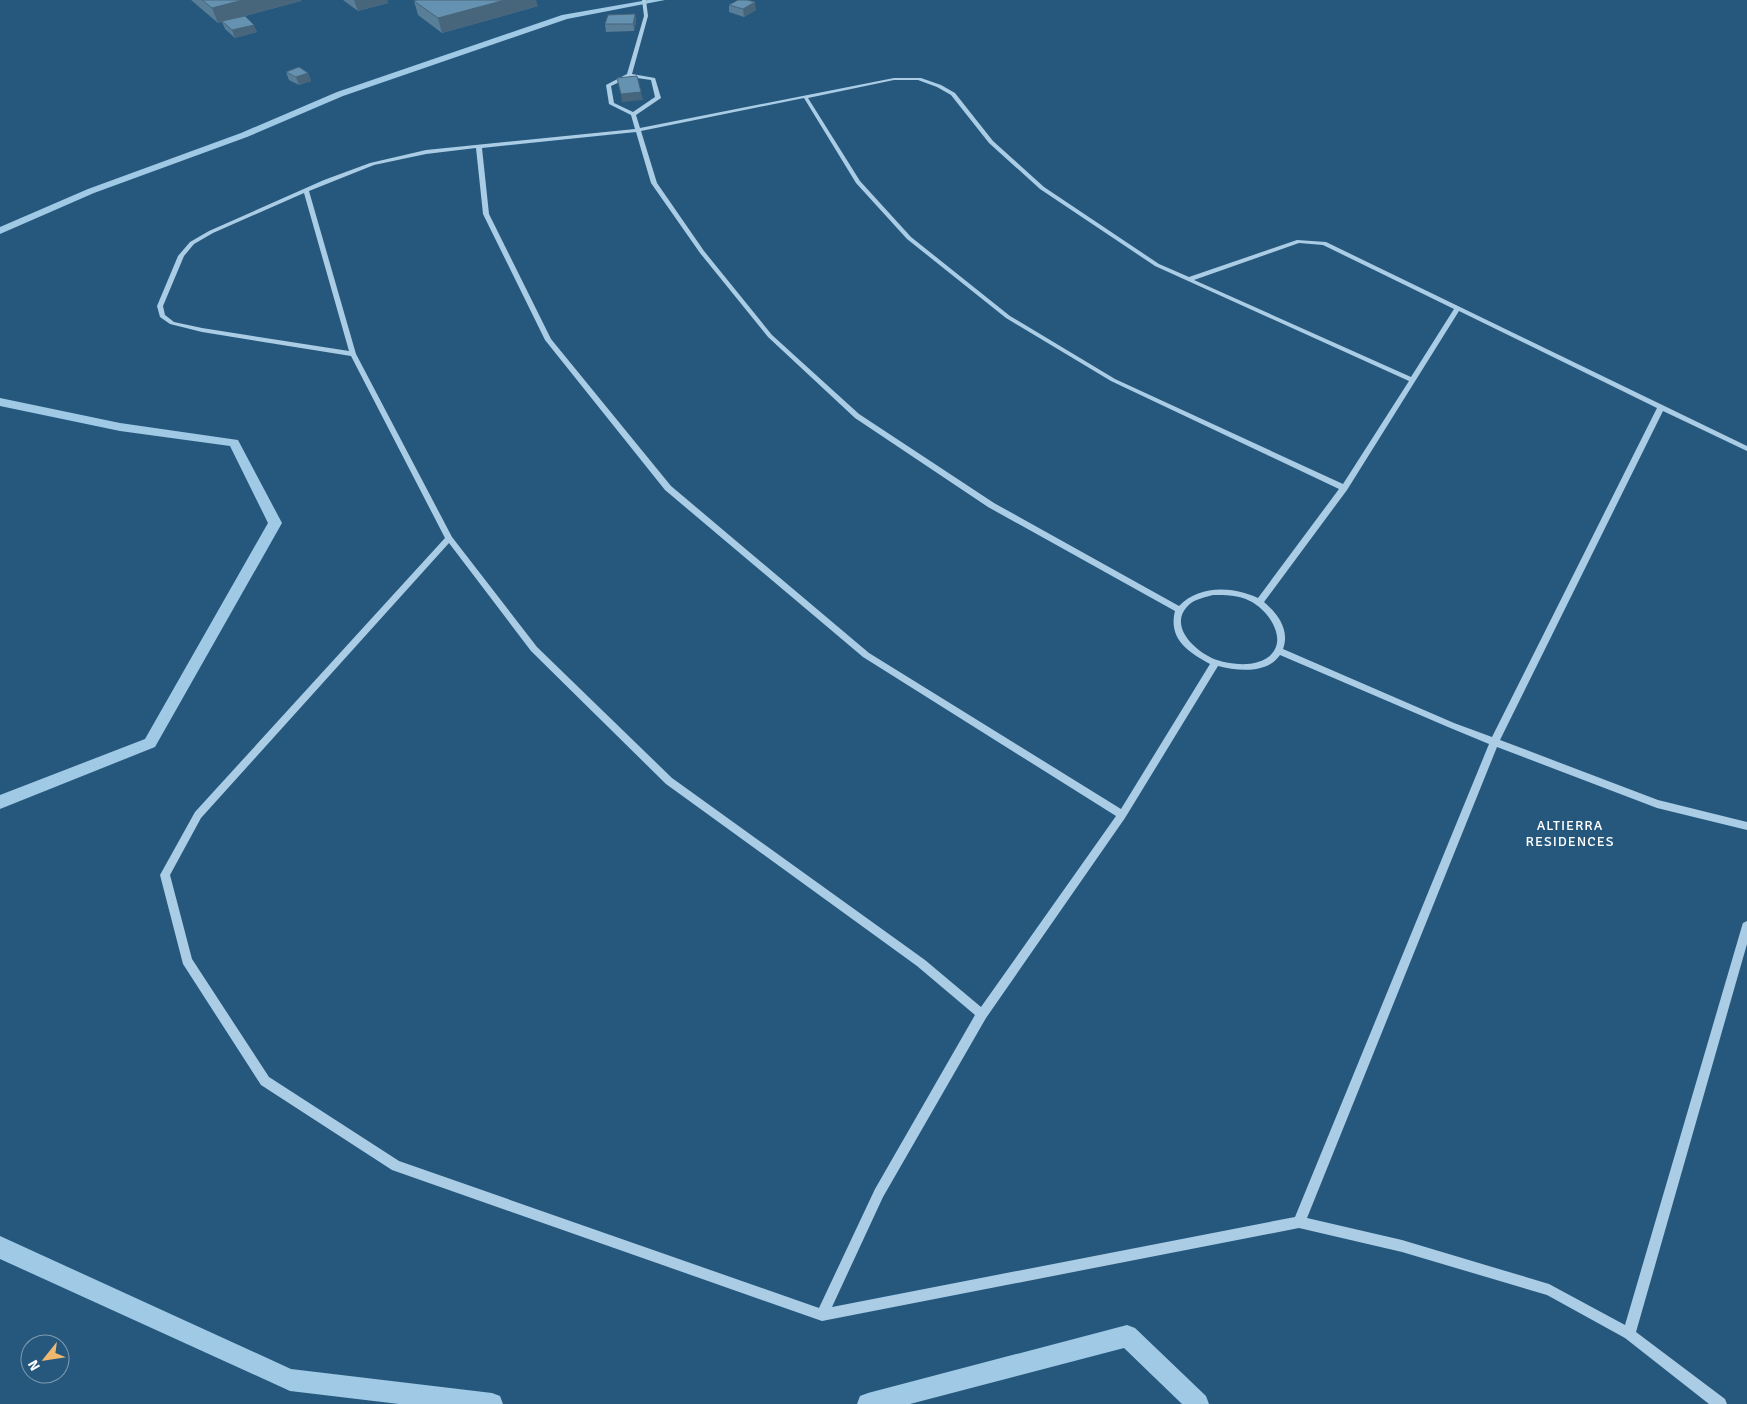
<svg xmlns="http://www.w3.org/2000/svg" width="1747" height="1404" font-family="Signika,sans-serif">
<rect width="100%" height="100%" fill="#26587d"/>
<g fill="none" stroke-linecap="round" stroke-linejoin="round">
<!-- stream -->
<path fill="#9fc9e5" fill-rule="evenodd" d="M648 0H665L567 19 343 96 247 137 94 193 0 234V227L88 189 241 133 337 92 562 15Z
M0 398 120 423 238 440 282 523 155 747 0 809V795L145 739 268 523 230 446 120 431 0 406Z
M0 1236 291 1369 492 1393 500 1396 503 1404H399L290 1391 0 1259Z
M1127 1325 1135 1328 1206 1396 1209 1404H1182L1124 1348 910 1404H857L860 1396 868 1393Z"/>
<!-- minor -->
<path fill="#aacde5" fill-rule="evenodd" d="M642 0H646L648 16 632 74 655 78 661 98 636 115 640 128 894 78H921L941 85 955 93 993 141 1044 187 1159 264 1189 277 1297 240 1326 242 1747 446V451L1663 411 1500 740 1658 800 1747 822V830L1657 808 1497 747 1307 1218 1402 1240 1549 1284 1625 1325 1742 926 1743 923 1747 921V944L1636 1332 1725 1399 1727 1404H1709L1625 1338 1547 1295 1402 1252 1299 1228 822 1321 392 1170 261 1085 183 964 160 875 195 812 445 538 351 356 202 332 170 324 160 317 157 306 178 256 190 242 209 231 324 180 370 163 426 150 635 129 631 115 609 104 606 85 627 74 644 16ZM630 77 651 80 655 97 633 112 614 103 611 86ZM894 80H918L937 87 951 95 989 143 1040 189 1155 266 1409 381 1343 484 1115 379 1010 316 911 237 860 181 808 98ZM804 98 856 183 907 239 1006 318 1111 381 1339 489 1258 598C1232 586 1199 585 1179 606L994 503 859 414 772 335 704 251 657 183 641 131ZM636 132 651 183 700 253 768 337 855 418 988 507 1175 611C1168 639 1188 652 1210 664L1121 809 869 653 671 486 551 339 489 214 482 148ZM476 148 483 214 545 340 665 490 863 657 1116 816 981 1007 925 960 672 778 537 647 452 537 356 354 309 191 374 165 426 154ZM304 193 349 351 202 328 174 322 165 315 163 306 184 256 194 244 213 233ZM1299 243 1323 245 1454 309 1411 377 1194 280ZM1459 311 1657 408 1492 737 1454 723 1283 649C1290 630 1278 614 1264 602L1347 490ZM449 543 531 651 666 784 917 966 975 1015 875 1189 819 1308 399 1161 269 1077 192 959 170 875 201 818ZM1213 595C1225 595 1239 595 1250 601 1274 613 1293 651 1258 662 1246 666 1229 664 1217 660 1195 652 1165 624 1191 603 1197 599 1206 597 1213 595ZM1280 655 1448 727 1489 744 1295 1217 832 1307 883 1197 986 1018 1125 818 1218 666C1238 671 1267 674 1280 655Z"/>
</g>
<!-- wall -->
<path fill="#587e98" d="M191 0H300L301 1 245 16 257 32 235 38 225 29 222 22 218 23Z
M343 0H387L388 3 358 11Z
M414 1 538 6 442 33 418 15Z
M729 5 756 10 744 17 729 12Z
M635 14 636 22 634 31 606 32 605 24Z
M286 72 308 73 311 81 299 85 289 80Z"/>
<!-- shaded-wall -->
<path fill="#47667c" d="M243 0H300L301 1 218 23 212 8Z
M354 0H387L388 3 358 11Z
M505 0H536L538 6 442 33 438 18Z
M755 2 756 10 744 17 743 9Z
M635 14 636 22 634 31 633 24Z
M254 25 257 32 235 38 232 30Z
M308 73 311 81 299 85 296 77Z
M641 92 643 100 622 102 621 94Z"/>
<!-- building -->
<path fill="#6692b1" stroke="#47667c" d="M202 0H243L212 8Z
M417 0H505L438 18 414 1Z
M738 0H747L755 2 743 9 729 5Z
M635 14 633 24H605L608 15Z
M245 16 254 25 232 30 222 21Z
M299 67 308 73 296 77 286 72Z
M637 76 641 92 621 94 617 78Z"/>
<g text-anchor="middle" stroke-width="4" stroke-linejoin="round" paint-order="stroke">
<!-- neighbourhood labels -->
<g font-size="14" letter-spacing="1" fill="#fff" stroke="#26587d">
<text x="1570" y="830">ALTIERRA<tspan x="1570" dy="16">RESIDENCES</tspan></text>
</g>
</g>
<!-- north arrow -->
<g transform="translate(45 1359) rotate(240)"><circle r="24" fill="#26587d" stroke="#7d9bb1"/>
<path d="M0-4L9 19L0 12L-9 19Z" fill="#eeb86f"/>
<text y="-8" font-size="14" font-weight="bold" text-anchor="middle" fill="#ffffff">N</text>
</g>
</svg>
